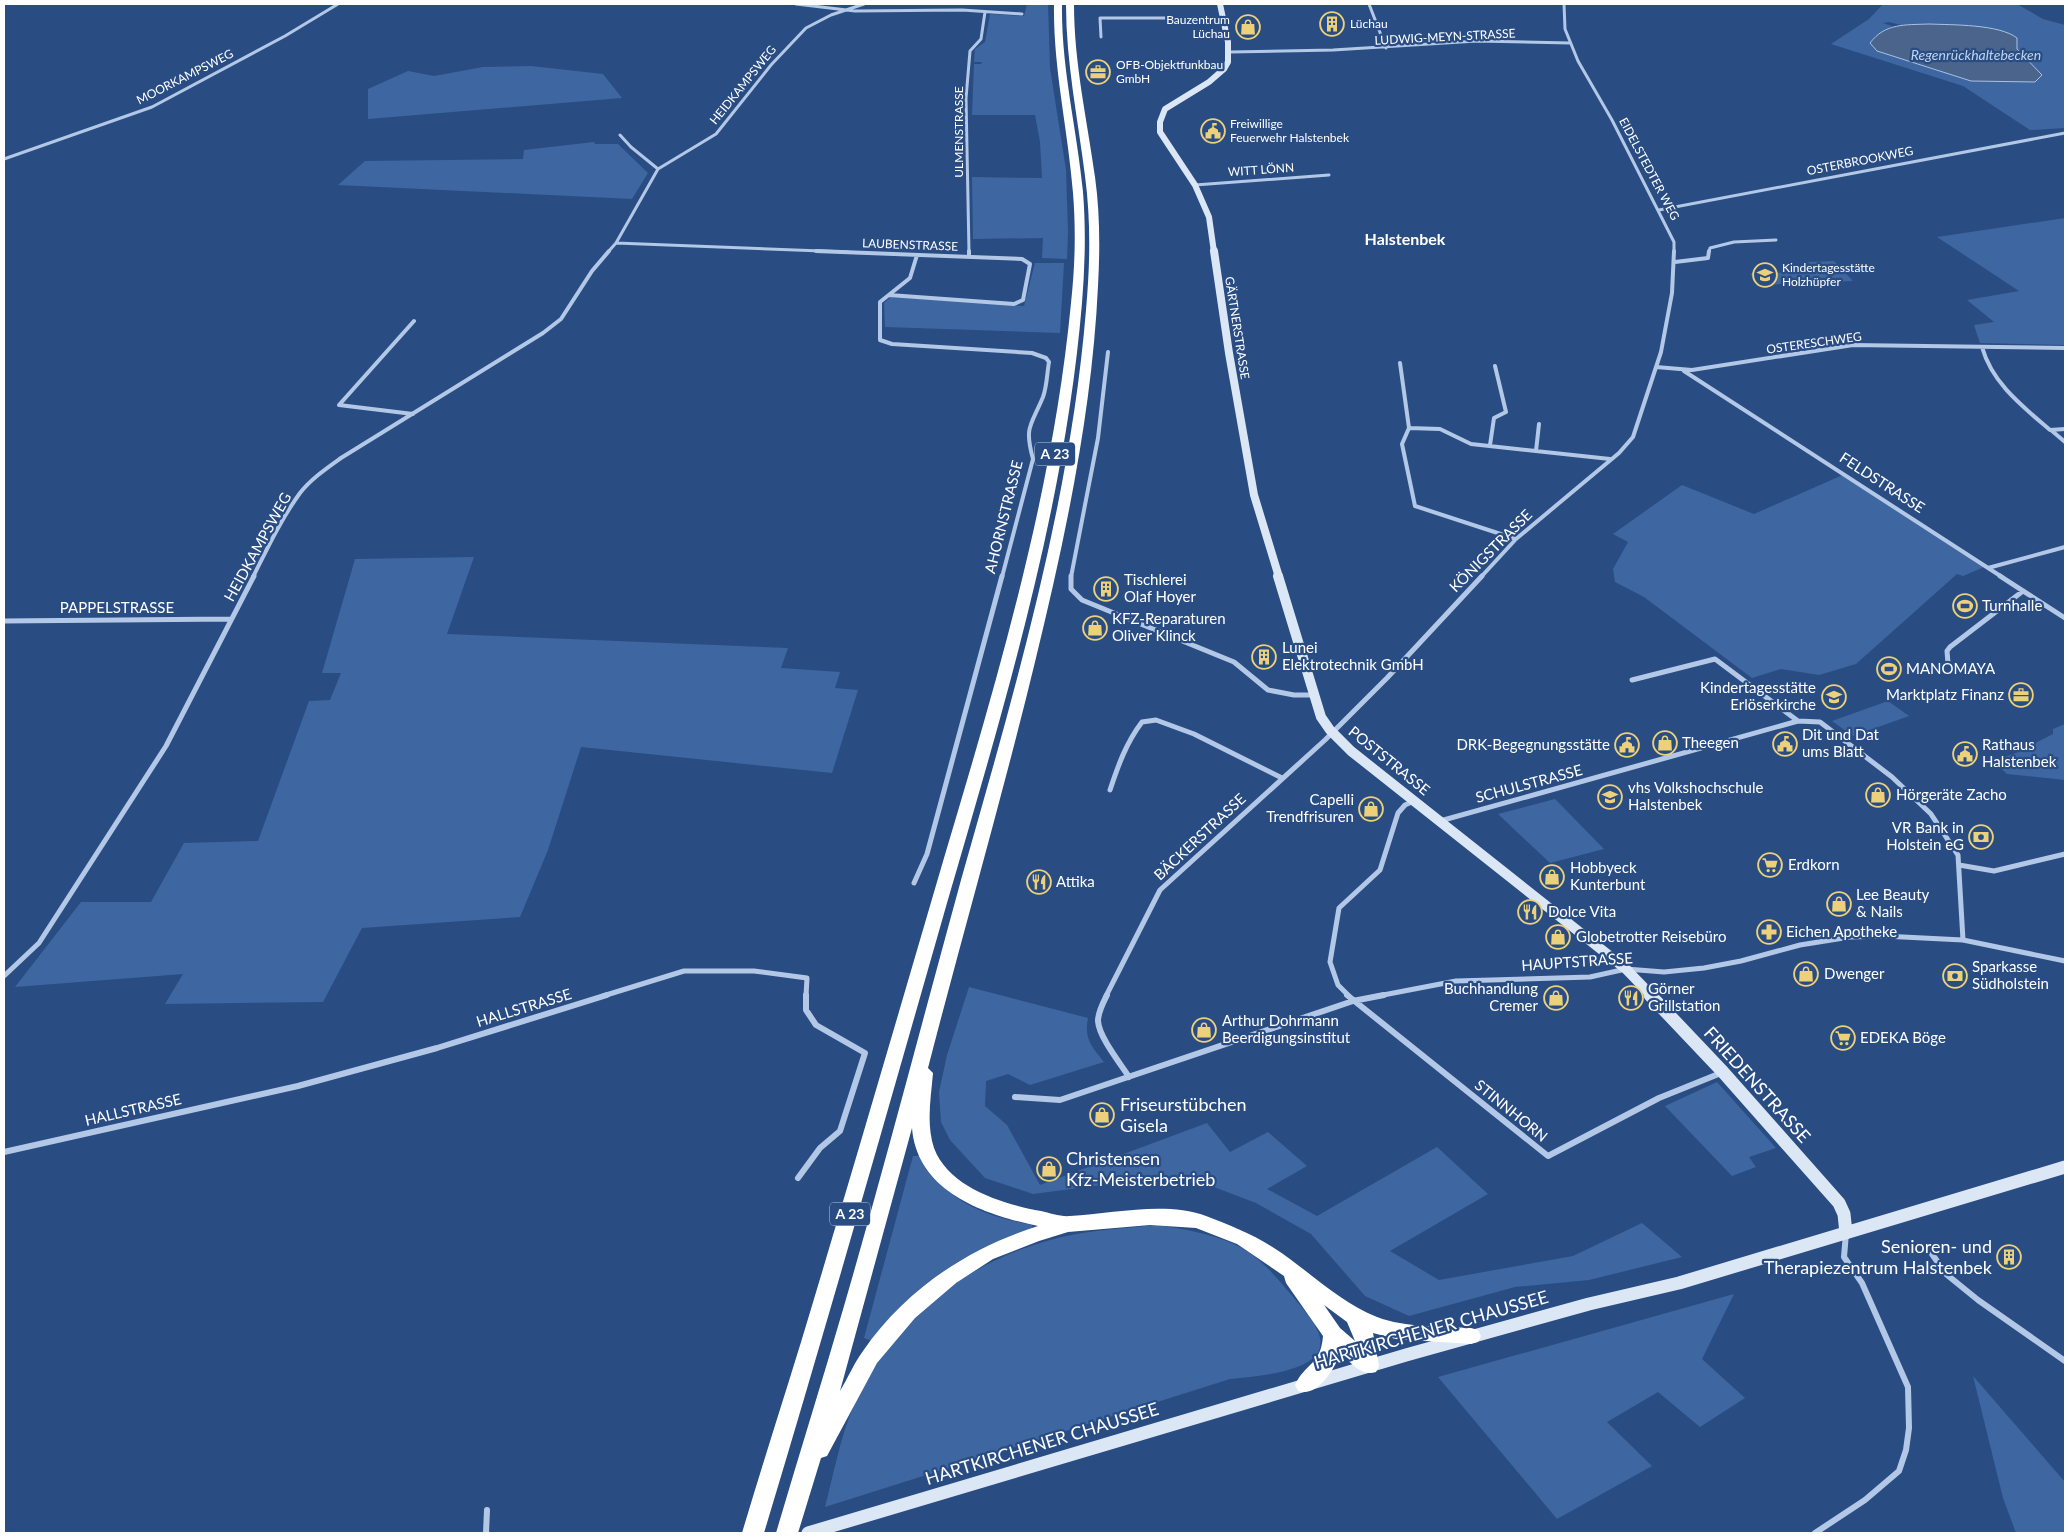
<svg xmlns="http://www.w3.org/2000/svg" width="2069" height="1537" font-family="Lato,sans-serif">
<rect width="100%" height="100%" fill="#294d83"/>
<!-- green -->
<path fill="#3e66a0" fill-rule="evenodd" d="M1027 4H1048L1050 68 1066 170 1068 232 1067 259 1042 258 1043 238 973 239 972 177 1042 178 1040 142 1035 115H972L974 64H981L982 62H974L975 49 985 42 990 14 1024 16Z
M1883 4H2017L2043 19 2065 25V128L2030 130 1963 86 1831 44 1869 19ZM1889 22 1901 25H1947L2003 31 2011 34 2017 49 1971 81 1877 51 1870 43 1875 37 1892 26 1883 23Z
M531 66 603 74 622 98 368 119V89L408 71 434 76 483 67Z
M594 142 595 144H618L648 173 632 199 338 185 365 161 523 159 524 150Z
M2065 218V345L1980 343 1974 325 1994 322 1967 300 2019 291 1937 237Z
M1834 261 1853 281 1760 285 1750 274 1816 271 1808 262Z
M1035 263H1064L1060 333 885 327 884 303 891 297 1024 306Z
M1845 474 1984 567 1963 576 1957 574 1856 664 1819 675 1781 669 1752 678 1644 597 1615 582 1613 569 1628 542 1613 534 1682 485 1754 514Z
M474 557 447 634 788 648 781 668 840 672 835 688 858 690 832 773 581 747 548 850 520 917 362 928 323 1002 165 1004 183 974 15 987 81 902H151L184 843 258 841 309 701 330 700 341 673H322L355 559Z
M1888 701 1909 716 1853 736 1832 721Z
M2065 724V780L2007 774 1993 761 2016 753 2053 734V729Z
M1555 799 1604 849 1550 863 1498 814Z
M969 987 1088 1018C1084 1039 1091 1046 1104 1062L1030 1085 1008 1074 986 1081 985 1106 1007 1125 1040 1185 1207 1123 1230 1152 1268 1132 1307 1166 1267 1189 1317 1216 1437 1147 1488 1194 1390 1251 1439 1280 1573 1256 1642 1223 1682 1257 1589 1280 1515 1287 1409 1316 1365 1296 1311 1234 1256 1203 1206 1184 1147 1179 1033 1194 985 1178 950 1140 941 1122 939 1092 947 1055Z
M1717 1082 1776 1148 1749 1157 1756 1167 1732 1176 1665 1106Z
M913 1156H919C947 1202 981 1215 1032 1225L1034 1230 1009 1239 872 1341 864 1338Z
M1157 1225C1183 1229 1209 1233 1234 1244 1260 1256 1276 1277 1294 1298 1302 1308 1313 1319 1318 1332 1336 1373 1252 1376 1230 1379L825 1507C834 1473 840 1438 854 1405 893 1317 969 1259 1062 1237 1093 1230 1125 1228 1157 1225Z
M1734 1294 1702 1359 1745 1398 1700 1427 1658 1392 1607 1422 1652 1466 1557 1519 1438 1377Z
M1973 1376 2065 1482V1533H2016L2003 1498Z"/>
<!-- water -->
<path fill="#4a648b" stroke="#a8c3e7" d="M1929 24C1952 25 1999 24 2017 38V49L2042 75 2035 82 1971 81 1877 51 1870 43C1885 23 1905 25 1929 24Z"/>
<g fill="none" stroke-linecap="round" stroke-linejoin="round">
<!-- street-far3 -->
<path stroke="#b3c8e7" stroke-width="3" d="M796 4 855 11 962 10 1022 14
M1369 4 1386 48
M1564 4 1565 29 1578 61 1612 120 1674 242V252
M1101 37 1100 18H1223
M1230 52 1333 50 1477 41 1570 43
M620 135 631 147 658 169
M4 159 152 107 285 36 338 4
M1195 185 1329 175
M1659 210 2065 133
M616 243 848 252
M608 252 616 243 658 169 716 134 771 65 806 28 831 15 864 4
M969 252 966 98 970 51 981 39 985 12
M1709 252 1710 248 1734 242 1776 240"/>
<!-- street-far2 -->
<path stroke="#b3c8e7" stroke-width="4" d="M816 251 1022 259 1030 264 1023 300 1014 304 889 295
M969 251V257
M917 255 910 278 880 302V340L892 344 1032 353 1046 358 1049 362C1047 373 1047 386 1043 397 1031 426 1024 426 1033 459L1002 577
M1675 262 1708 258 1709 251
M1982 347C1992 383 2022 406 2050 430L2065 429
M1400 363 1409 428 1440 429 1471 444 1610 459
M1656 367 1692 370 1853 345 2065 348
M1684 371 2002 577
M413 414 339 405 414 321
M1409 428 1402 444 1415 506 1516 539
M2051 430 2065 442
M1490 445 1494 418 1506 412 1495 366
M1536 451 1539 424
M1988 568 2065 547
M253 577C267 549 281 519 300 493 311 479 327 468 341 458L543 333 561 319 592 271 609 251
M1071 577 1098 438 1108 352
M1481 577 1516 539 1619 453 1633 437 1661 352 1672 293 1674 251"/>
<!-- street-far1 -->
<path stroke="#b3c8e7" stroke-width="5" d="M1071 576V589L1082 600 1234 662 1268 690 1294 695H1314
M2000 576 2065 618
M4 621 231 619
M1948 663 1947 651 1950 647 2023 591
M1632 680 1715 659 1798 721
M1110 790C1118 766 1126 743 1142 722L1156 720 1194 734 1282 778
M1440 821 1798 721 1820 722 1892 777 1931 814 1958 855 1963 940
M1959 865 1994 871 2065 854
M914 883 927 854 1002 576
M4 976 39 943 166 746 254 576
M603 996 684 971H754L807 978 806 996
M1106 996 1160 890 1325 740 1387 678 1482 576
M1349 996 1338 985 1330 962 1339 908 1380 870 1398 813 1405 805 1414 801
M1378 996 1456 981 1590 977 1626 969 1664 972 1704 968 1741 961 1800 945 1850 937 1883 936 1963 940 2065 961"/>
<!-- street -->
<path stroke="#b3c8e7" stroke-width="6" d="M1107 995C1103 1003 1098 1012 1098 1021 1099 1037 1120 1063 1129 1077
M1347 995 1548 1156 1659 1098 1721 1073
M1015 1097 1060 1100 1353 1001 1384 995
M4 1152 298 1086 437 1048 607 995
M798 1178 820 1148 840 1131 865 1053 816 1025 806 1010V995
M1932 1254 1946 1274 1978 1300 2065 1361
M486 1533 487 1510
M1815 1533 1865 1500 1899 1471 1906 1450 1909 1428 1908 1387 1862 1283 1844 1257 1846 1233"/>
<!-- secondary-far3 -->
<path stroke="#dce7f6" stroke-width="6" d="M1214 252 1209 217 1195 185 1160 132V122L1165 109 1209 82 1224 69 1228 62V42L1220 4"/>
<!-- secondary-far2 -->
<path stroke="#dce7f6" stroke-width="8" d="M1214 251 1229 353 1254 495 1279 577"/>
<!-- secondary-far1 -->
<path stroke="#dce7f6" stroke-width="10" d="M1278 576 1321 717 1330 730 1351 751 1626 969 1652 996"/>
<!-- secondary -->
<path stroke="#dce7f6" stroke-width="13" d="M1650 995 1723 1072 1839 1203 1844 1214 1846 1233
M808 1533 1406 1355 1589 1304 1679 1283 2065 1167"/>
<!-- highway -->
<path fill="#fff" fill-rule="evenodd" d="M1054 4H1062C1061 68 1077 129 1083 192 1086 229 1085 266 1082 303 1065 507 1004 707 947 903 887 1113 827 1324 764 1533H742C765 1455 791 1377 814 1299 858 1152 901 1005 944 858 998 677 1053 492 1071 303 1075 267 1076 230 1073 193 1068 129 1053 68 1054 4Z
M1066 4H1074C1074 63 1087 119 1095 177 1100 213 1100 250 1098 286 1092 413 1065 539 1035 662 1002 798 963 932 928 1068L933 1073C931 1097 926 1124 934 1148 949 1188 1003 1204 1041 1211 1050 1213 1061 1217 1070 1216 1113 1214 1164 1201 1206 1216 1229 1225 1253 1234 1274 1248 1308 1270 1339 1302 1377 1317 1406 1328 1441 1326 1471 1328L1478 1330 1481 1336 1478 1342 1471 1344 1396 1339 1373 1333 1379 1366 1376 1372C1361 1377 1351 1362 1340 1353 1335 1369 1317 1398 1298 1391L1295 1385C1305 1363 1321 1365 1323 1336L1286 1283 1284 1276 1237 1244 1196 1228 1150 1225 1068 1232 1039 1241 993 1259 956 1283 915 1318 877 1363 827 1456 821 1458 798 1533H776C798 1458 822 1382 844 1306 885 1165 922 1022 961 880 1014 693 1070 504 1086 310 1090 266 1091 221 1085 176 1078 119 1066 63 1066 4ZM912 1128C917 1192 985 1215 1038 1226 968 1248 905 1290 863 1351 854 1363 848 1378 840 1391ZM1324 1305 1347 1322 1355 1341 1340 1328Z"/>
</g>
<!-- icons -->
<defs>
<g id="building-ring" transform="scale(1.25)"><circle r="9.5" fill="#294d83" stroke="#edd17a" stroke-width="1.5"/><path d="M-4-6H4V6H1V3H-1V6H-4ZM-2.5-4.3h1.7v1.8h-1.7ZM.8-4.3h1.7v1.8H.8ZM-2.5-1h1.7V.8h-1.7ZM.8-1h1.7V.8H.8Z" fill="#edd17a"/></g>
<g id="shop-ring" transform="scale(1.25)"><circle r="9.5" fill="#294d83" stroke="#edd17a" stroke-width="1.5"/><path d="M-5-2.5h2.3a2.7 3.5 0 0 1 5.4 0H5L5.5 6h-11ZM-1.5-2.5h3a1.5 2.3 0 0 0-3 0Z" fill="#edd17a"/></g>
<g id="office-ring" transform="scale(1.25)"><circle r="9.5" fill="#294d83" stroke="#edd17a" stroke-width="1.5"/><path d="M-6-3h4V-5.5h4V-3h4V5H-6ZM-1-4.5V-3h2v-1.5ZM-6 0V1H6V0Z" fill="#edd17a"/></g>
<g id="civic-ring" transform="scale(1.25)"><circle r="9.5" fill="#294d83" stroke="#edd17a" stroke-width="1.5"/><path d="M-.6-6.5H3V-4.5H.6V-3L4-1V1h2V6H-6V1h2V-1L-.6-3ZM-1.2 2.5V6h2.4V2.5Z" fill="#edd17a"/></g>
<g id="school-ring" transform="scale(1.25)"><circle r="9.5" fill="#294d83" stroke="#edd17a" stroke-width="1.5"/><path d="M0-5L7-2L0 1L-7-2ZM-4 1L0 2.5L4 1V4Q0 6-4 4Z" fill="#edd17a"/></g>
<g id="stadium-ring" transform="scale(1.25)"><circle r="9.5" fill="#294d83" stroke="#edd17a" stroke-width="1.5"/><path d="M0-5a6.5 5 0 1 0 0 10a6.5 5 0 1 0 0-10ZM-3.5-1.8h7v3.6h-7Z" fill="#edd17a"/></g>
<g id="university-ring" transform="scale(1.25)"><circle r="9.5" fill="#294d83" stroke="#edd17a" stroke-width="1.5"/><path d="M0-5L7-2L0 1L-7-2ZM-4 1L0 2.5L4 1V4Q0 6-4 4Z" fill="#edd17a"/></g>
<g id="bank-ring" transform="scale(1.25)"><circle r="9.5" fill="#294d83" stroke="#edd17a" stroke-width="1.5"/><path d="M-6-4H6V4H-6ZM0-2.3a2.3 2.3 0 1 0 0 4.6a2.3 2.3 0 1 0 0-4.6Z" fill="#edd17a"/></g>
<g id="supermarket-ring" transform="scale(1.25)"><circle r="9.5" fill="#294d83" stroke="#edd17a" stroke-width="1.5"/><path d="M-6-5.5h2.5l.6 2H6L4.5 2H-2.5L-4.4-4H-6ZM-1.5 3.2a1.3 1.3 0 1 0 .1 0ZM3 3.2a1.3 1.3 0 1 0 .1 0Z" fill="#edd17a"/></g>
<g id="restaurant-ring" transform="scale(1.25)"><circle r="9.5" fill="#294d83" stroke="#edd17a" stroke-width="1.5"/><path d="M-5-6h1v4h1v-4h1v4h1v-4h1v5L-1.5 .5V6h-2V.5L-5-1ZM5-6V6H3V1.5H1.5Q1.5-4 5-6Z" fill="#edd17a"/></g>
<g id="pharmacy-ring" transform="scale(1.25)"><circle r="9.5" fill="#294d83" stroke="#edd17a" stroke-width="1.5"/><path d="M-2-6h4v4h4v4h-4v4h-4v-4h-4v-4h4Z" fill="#edd17a"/></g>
</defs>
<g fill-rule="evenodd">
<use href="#building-ring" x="1332" y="24"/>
<use href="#shop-ring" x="1248" y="27"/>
<use href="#office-ring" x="1098" y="72"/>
<use href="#civic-ring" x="1213" y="131"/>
<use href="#school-ring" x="1765" y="275"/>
<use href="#building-ring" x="1106" y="589"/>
<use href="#stadium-ring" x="1965" y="606"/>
<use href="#shop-ring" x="1095" y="628"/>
<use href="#building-ring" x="1264" y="657"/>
<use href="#stadium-ring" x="1889" y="669"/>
<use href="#office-ring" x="2021" y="695"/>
<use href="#school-ring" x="1834" y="697"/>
<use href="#shop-ring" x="1665" y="743"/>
<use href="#civic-ring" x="1785" y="744"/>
<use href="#civic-ring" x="1627" y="745"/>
<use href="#civic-ring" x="1965" y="754"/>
<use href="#shop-ring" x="1878" y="795"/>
<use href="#university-ring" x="1610" y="797"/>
<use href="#shop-ring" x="1371" y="809"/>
<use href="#bank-ring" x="1981" y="837"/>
<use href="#supermarket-ring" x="1770" y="865"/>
<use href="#shop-ring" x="1552" y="877"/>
<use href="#restaurant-ring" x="1039" y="882"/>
<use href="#shop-ring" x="1839" y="904"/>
<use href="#restaurant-ring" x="1530" y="912"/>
<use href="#pharmacy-ring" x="1769" y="932"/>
<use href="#shop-ring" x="1558" y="937"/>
<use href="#shop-ring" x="1806" y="974"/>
<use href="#bank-ring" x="1955" y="976"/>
<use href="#shop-ring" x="1556" y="998"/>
<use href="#restaurant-ring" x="1631" y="998"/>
<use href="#shop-ring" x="1204" y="1030"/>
<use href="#supermarket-ring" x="1843" y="1038"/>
<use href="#shop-ring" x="1102" y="1115"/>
<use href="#shop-ring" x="1049" y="1169"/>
<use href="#building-ring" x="2009" y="1257"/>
</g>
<g text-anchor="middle" stroke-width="4.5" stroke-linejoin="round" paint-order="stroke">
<!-- far-poi labels -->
<g font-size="12" fill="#fff" stroke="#294d83" text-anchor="start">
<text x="1230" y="24" text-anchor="end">Bauzentrum<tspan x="1230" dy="14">Lüchau</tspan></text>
<text x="1350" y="28">Lüchau</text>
<text x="1116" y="69">OFB-Objektfunkbau<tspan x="1116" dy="14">GmbH</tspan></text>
<text x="1230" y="128">Freiwillige<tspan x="1230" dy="14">Feuerwehr Halstenbek</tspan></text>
<text x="1782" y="272">Kindertagesstätte<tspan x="1782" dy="14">Holzhüpfer</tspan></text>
</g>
<!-- far-street labels -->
<g font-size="12" fill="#fff" stroke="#294d83">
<text transform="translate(1445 37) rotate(-3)" y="4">LUDWIG-MEYN-STRASSE</text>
<text transform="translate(185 77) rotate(-27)" y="4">MOORKAMPSWEG</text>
<text transform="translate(743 85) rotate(-51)" y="4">HEIDKAMPSWEG</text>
<text transform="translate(959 132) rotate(-90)" y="4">ULMENSTRASSE</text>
<text transform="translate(1860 161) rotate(-11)" y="4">OSTERBROOKWEG</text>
<text transform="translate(1649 169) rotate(62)" y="4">EIDELSTEDTER WEG</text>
<text transform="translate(1261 170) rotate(-4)" y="4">WITT LÖNN</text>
<text transform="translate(910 245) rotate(2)" y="4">LAUBENSTRASSE</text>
<text transform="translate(1237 328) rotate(81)" y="4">GÄRTNERSTRASSE</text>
<text transform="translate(1814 343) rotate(-8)" y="4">OSTERESCHWEG</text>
</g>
<!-- far-water labels -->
<g font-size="14" font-style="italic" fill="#bfd2ee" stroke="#294d83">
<text x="1976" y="60">Regenrückhaltebecken</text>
</g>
<!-- shield labels -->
<g fill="#294d83" stroke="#bfcada" stroke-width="1">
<rect x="1035" y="442.5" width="40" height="23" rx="4"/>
<rect x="830" y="1202.5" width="40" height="23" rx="4"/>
</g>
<g font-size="14" font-weight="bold" fill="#fff">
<text x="1055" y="459">A 23</text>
<text x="850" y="1219">A 23</text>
</g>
<!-- street labels -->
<g font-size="15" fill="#fff" stroke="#294d83">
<text transform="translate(1882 483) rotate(33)" y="5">FELDSTRASSE</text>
<text transform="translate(1004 517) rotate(-76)" y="5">AHORNSTRASSE</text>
<text transform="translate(258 547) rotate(-61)" y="5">HEIDKAMPSWEG</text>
<text transform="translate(1491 551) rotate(-45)" y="5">KÖNIGSTRASSE</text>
<text x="117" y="613">PAPPELSTRASSE</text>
<text transform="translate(1389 761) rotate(39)" y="5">POSTSTRASSE</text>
<text transform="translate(1529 784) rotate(-15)" y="5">SCHULSTRASSE</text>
<text transform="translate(1200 837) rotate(-43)" y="5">BÄCKERSTRASSE</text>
<text transform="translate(1577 962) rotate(-4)" y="5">HAUPTSTRASSE</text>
<text transform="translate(524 1008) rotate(-17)" y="5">HALLSTRASSE</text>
<text transform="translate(133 1110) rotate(-13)" y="5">HALLSTRASSE</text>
<text transform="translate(1511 1111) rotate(39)" y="5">STINNHORN</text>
</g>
<!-- poi labels -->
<g font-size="15" fill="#fff" stroke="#294d83" text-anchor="start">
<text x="1124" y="585">Tischlerei<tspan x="1124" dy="17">Olaf Hoyer</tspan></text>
<text x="1982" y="611">Turnhalle</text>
<text x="1112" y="624">KFZ-Reparaturen<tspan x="1112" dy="17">Oliver Klinck</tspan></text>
<text x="1282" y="653">Lunei<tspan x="1282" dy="17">Elektrotechnik GmbH</tspan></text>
<text x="1906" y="674">MANOMAYA</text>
<text x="1816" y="693" text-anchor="end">Kindertagesstätte<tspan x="1816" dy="17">Erlöserkirche</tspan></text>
<text x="2004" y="700" text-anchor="end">Marktplatz Finanz</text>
<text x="1802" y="740">Dit und Dat<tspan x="1802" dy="17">ums Blatt</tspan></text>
<text x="1682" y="748">Theegen</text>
<text x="1610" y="750" text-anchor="end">DRK-Begegnungsstätte</text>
<text x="1982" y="750">Rathaus<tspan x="1982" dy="17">Halstenbek</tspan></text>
<text x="1628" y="793">vhs Volkshochschule<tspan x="1628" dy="17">Halstenbek</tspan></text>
<text x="1896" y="800">Hörgeräte Zacho</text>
<text x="1354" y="805" text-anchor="end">Capelli<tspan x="1354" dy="17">Trendfrisuren</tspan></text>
<text x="1964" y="833" text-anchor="end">VR Bank in<tspan x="1964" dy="17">Holstein eG</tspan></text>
<text x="1788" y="870">Erdkorn</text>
<text x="1570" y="873">Hobbyeck<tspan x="1570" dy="17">Kunterbunt</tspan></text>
<text x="1056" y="887">Attika</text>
<text x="1856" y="900">Lee Beauty<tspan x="1856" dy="17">&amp; Nails</tspan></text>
<text x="1548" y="917">Dolce Vita</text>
<text x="1786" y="937">Eichen Apotheke</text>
<text x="1576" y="942">Globetrotter Reisebüro</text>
<text x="1972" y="972">Sparkasse<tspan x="1972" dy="17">Südholstein</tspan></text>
<text x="1824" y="979">Dwenger</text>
<text x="1538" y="994" text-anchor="end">Buchhandlung<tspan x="1538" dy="17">Cremer</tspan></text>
<text x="1648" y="994">Görner<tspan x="1648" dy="17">Grillstation</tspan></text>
<text x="1222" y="1026">Arthur Dohrmann<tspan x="1222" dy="17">Beerdigungsinstitut</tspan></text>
<text x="1860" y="1043">EDEKA Böge</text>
</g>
<!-- far-district labels -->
<g font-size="16" font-weight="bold" fill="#fff" stroke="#294d83">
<text x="1405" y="245">Halstenbek</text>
</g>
<!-- near-street labels -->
<g font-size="18" fill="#fff" stroke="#294d83">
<text transform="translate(1757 1085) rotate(48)" y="6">FRIEDENSTRASSE</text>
<text transform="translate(1431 1330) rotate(-16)" y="6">HARTKIRCHENER CHAUSSEE</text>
<text transform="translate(1042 1444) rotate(-17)" y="6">HARTKIRCHENER CHAUSSEE</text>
</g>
<!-- near-poi labels -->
<g font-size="18" fill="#fff" stroke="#294d83" text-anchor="start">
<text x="1120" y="1111">Friseurstübchen<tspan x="1120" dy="21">Gisela</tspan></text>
<text x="1066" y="1165">Christensen<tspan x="1066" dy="21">Kfz-Meisterbetrieb</tspan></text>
<text x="1992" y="1253" text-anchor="end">Senioren- und<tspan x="1992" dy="21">Therapiezentrum Halstenbek</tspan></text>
</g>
</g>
<!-- border -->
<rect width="2069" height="1537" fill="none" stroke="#ffffff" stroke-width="10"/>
</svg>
